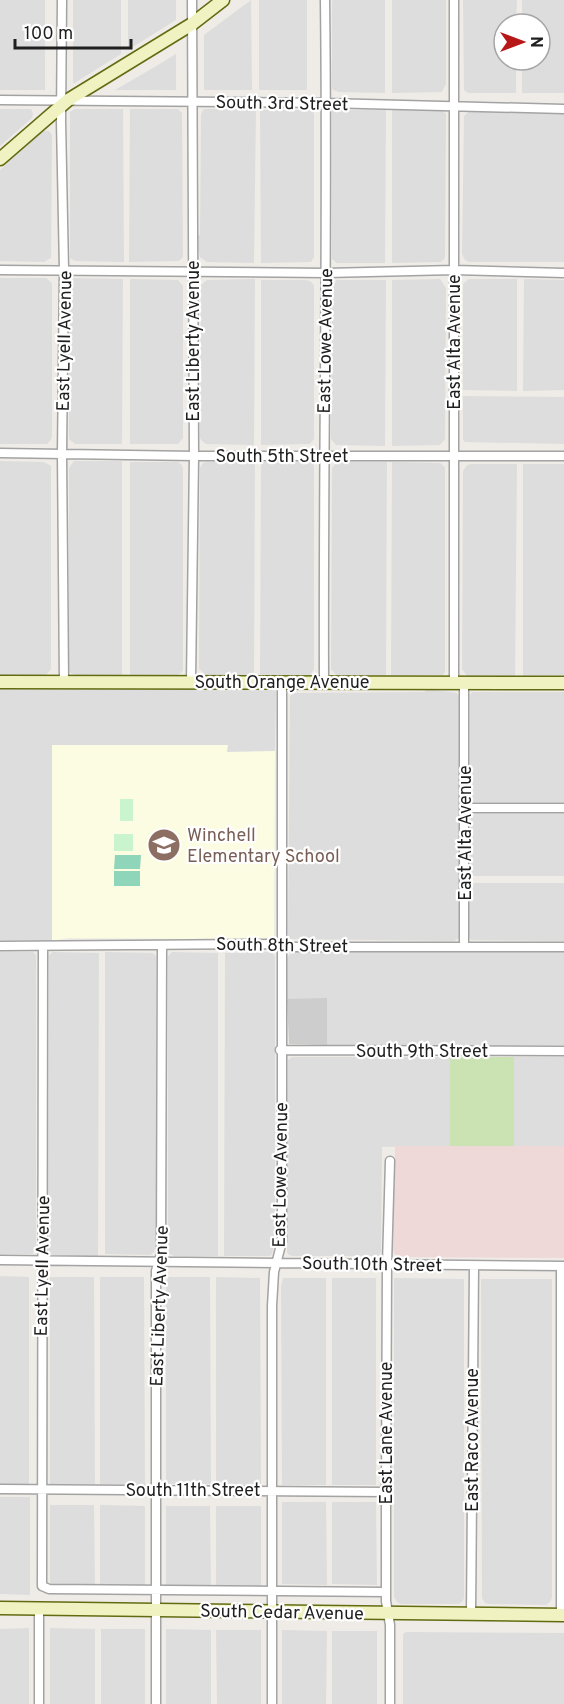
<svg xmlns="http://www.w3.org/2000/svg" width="564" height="1704" font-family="Overpass,sans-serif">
<rect width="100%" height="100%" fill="#efece7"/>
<!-- residential -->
<path fill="#ddd" d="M0 0H45V90H0Z
M73 0H121V54L73 84Z
M128 0H176V20L128 50Z
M251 0 252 90H204V35Z
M259 0H307V90H259Z
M332 0H385V93L339 92 333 90 332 86Z
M392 0H446V84L442 92 392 93Z
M463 0H517L516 24H504V60H516V93H468L464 90Z
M522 0H564V93H522V60H540V24H522Z
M176 54V90H115L153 68Z
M0 109H31L33 114 32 118 0 146Z
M75 109H123L124 262 75 261 70 258V112Z
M130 109H178L182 113 183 257 179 261 129 262Z
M204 109H256L254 263 207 262 200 257 198 248V236L200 235 201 114Z
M260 110H309L314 113V257L311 262 261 263Z
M332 110H386L385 263H337L332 259Z
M392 110H441L446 114 445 258 441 262 392 263Z
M470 110H564V262H469L465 260 462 254 464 116Z
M43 131H49L52 135 51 258 44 262 0 261V170Z
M0 278H46L51 282 52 285V436L51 440 47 444H0Z
M74 278 123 279 122 444H75L69 439V284Z
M130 279 178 280 183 286V438L178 444H130Z
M255 279 254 445 206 444 201 440 200 437 201 285 207 280Z
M440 279 446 288 445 439 440 445 392 446V280Z
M469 279H517V391L463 390V284Z
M524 279 564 280V390L523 391Z
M261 280H306L310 281 314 285V439L310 444 261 445Z
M337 280H386L385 446 336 445 331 439 332 285Z
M463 396 564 397V444L465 442 463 440Z
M0 461 44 462 51 466V669L46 675H0Z
M74 461H122V676L76 675 70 673 69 670V468Z
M130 462H178L181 464 183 469V670L181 673 176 676H130Z
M207 462H255L254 675H206L199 669 200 468 203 463Z
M261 462H310L314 465V669L310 675H260Z
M337 462H387L386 675H336L331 669 332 468Z
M392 462 440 463 445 467V672L443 675H391Z
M471 464H517L515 676H467L462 669 463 471 467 465Z
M523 464H564V675L523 676Z
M0 687 274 688 276 692 275 751 227 752V745H53L52 941 0 940Z
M428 689 457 693 460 699 459 938 454 941 290 939 288 935 290 696 295 693 424 692Z
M472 692H564V802H474L470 800V695Z
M475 814H564V876H469L470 818Z
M469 883H564V941L471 940 469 936Z
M0 952H33L36 955V1249L32 1254H0Z
M53 952 99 953 98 1256 53 1255 50 1254 48 1250 49 955Z
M105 952 153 953 156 956V1242L154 1252 150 1255 105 1254Z
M172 952 218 953V1256H174L168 1253V956Z
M272 952 275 957V1242L272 1254 270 1256H224L225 953Z
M292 952H564V1045H327V999H287V957Z
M292 1057H450V1146L382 1147 381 1252 379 1256H293L289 1255 287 1252 288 1060Z
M514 1057H564V1146H514Z
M0 1276 29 1277V1484H0Z
M50 1277H94L95 1484H50Z
M100 1277H144L145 1484H100Z
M168 1277H210L211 1484H166V1286Z
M216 1277 260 1278 261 1485 216 1484Z
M283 1278H326V1485H282L281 1287Z
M332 1278H376V1485H332Z
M394 1278 464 1279V1597L463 1601 459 1604H401L397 1602 394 1597Z
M481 1279H552V1597L550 1602 546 1605 489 1604 485 1603 482 1598Z
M0 1497H30V1595L0 1594Z
M282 1502H326L327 1585 282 1584Z
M332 1502H376L377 1585 332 1584Z
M50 1505H94L95 1587 50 1586Z
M100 1505 145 1506V1587H100Z
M166 1506H210L211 1588 166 1587Z
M216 1506H261V1588H216Z
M29 1628V1704H0V1629Z
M50 1628 95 1629V1704H50Z
M101 1629H145V1704H101Z
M166 1629 211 1630V1704H166Z
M216 1630H261V1704H217Z
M282 1630 327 1631 326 1704H282Z
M332 1631H377V1704H332Z
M406 1632 564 1633V1704H403V1634Z"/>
<!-- commercial -->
<path fill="#eed9d8" d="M395 1146H564V1258L398 1257 394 1253 393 1249Z"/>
<!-- education -->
<path fill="#fcfce3" d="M52 745H228L227 752 275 751 274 936 271 938 182 939 68 938 52 941Z"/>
<!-- religious -->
<path fill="#cdcdcd" d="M327 998V1045L289 1044 287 999Z"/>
<!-- grass -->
<path fill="#cbe3b3" d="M450 1057H514V1146H450Z"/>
<!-- park -->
<path fill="#c9f4cd" d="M120 799H133V821H120Z
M114 834H133V851H114Z"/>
<!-- pitch -->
<path fill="#8ed5b9" d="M115 855H141L140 869H114Z
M114 871H140V886H114Z"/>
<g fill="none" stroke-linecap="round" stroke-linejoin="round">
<!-- street casing -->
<g stroke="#a3a3a3" stroke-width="11">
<path id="street" d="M62 0 61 121 64 270 62 454 64 682
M0 100 326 103 564 109
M0 270 326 273 454 270 564 273
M0 453 194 456H564
M191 681 194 456 192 0
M324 682C323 455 328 227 325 0
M454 683V0
M464 683V946
M465 808H564
M0 946 272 944 291 947H564
M43 946 42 1586 49 1589 386 1592
M280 1050 564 1051
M390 1161 387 1264 386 1492V1601L390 1625V1704
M0 1260 564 1266
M0 1489 386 1492
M39 1608V1704
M471 1614 474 1266
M561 1615V1266
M156 1704V1271L161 1254 162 945
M272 1704V1306L274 1272 282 1241V682"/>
</g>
<!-- secondary casing -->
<g stroke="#626b11" stroke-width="15">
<path id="secondary" d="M0 159 68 100 192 24 223 0
M0 682 564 683
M0 1608 564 1615"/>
</g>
<!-- street -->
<use href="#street" stroke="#fff" stroke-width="8"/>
<!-- secondary -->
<use href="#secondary" stroke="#f0f3c1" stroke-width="12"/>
</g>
<!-- icons -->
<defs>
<g id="school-disc" transform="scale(1.725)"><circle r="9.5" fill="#8d6e63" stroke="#fff"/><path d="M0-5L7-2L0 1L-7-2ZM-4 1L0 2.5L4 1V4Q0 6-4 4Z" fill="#fff"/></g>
</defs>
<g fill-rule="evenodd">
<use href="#school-disc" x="164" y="845"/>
</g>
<g text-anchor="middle" stroke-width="4.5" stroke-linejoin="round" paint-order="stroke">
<!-- street labels -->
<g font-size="18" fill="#1f1f1f" stroke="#fff">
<text transform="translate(282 103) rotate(1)" y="6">South 3rd Street</text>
<text transform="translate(64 341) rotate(-89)" y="6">East Lyell Avenue</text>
<text transform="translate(193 341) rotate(-90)" y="6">East Liberty Avenue</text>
<text transform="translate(325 341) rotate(-89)" y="6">East Lowe Avenue</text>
<text transform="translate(454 342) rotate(-90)" y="6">East Alta Avenue</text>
<text x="282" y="462">South 5th Street</text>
<text x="282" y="688">South Orange Avenue</text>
<text transform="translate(465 833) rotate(-90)" y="6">East Alta Avenue</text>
<text transform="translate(282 945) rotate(1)" y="6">South 8th Street</text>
<text x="422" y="1057">South 9th Street</text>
<text transform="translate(280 1175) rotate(-89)" y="6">East Lowe Avenue</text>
<text transform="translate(372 1264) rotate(1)" y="6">South 10th Street</text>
<text transform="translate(42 1266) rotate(-89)" y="6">East Lyell Avenue</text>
<text transform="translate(159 1306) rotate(-88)" y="6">East Liberty Avenue</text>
<text transform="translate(386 1433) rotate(-90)" y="6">East Lane Avenue</text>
<text transform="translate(472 1440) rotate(-90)" y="6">East Raco Avenue</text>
<text x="193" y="1496">South 11th Street</text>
<text transform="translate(282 1612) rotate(1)" y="6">South Cedar Avenue</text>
</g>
<!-- education labels -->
<g font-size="18" fill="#785e54" stroke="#fff" text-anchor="start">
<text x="187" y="841">Winchell<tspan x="187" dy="21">Elementary School</tspan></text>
</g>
</g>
<!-- north arrow -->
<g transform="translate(522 42) rotate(90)"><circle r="28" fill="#ffffff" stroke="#a5a5a5" stroke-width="1.5"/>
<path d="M0-4.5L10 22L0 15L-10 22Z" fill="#b81717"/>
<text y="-9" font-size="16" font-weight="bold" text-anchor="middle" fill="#1f1f1f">N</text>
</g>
<!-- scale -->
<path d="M15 39v9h116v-9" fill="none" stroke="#1f1f1f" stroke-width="3"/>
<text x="24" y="39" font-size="18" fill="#1f1f1f" stroke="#ffffff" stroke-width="4.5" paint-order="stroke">100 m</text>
</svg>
